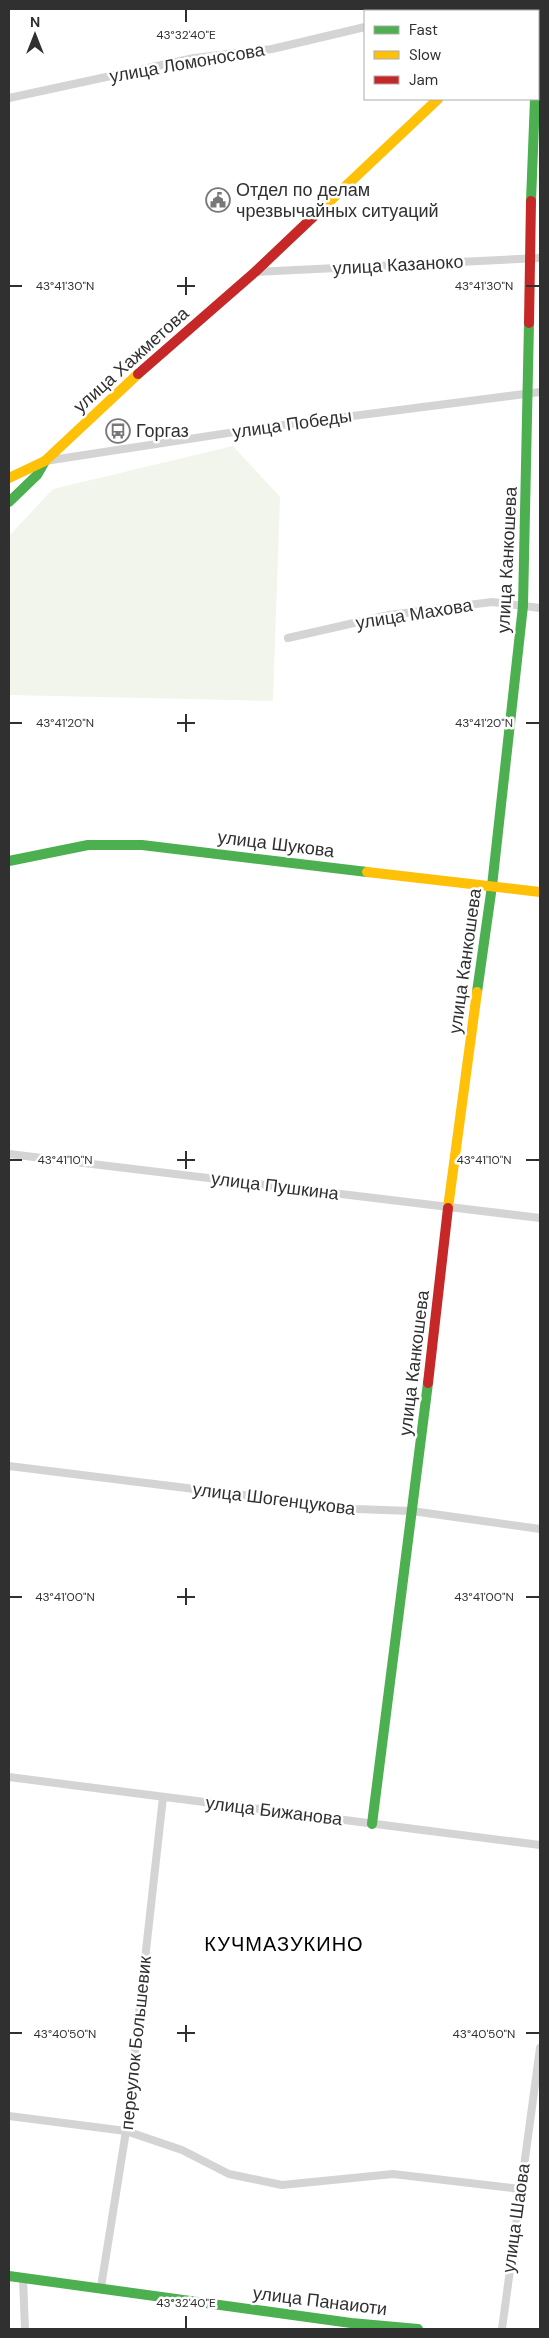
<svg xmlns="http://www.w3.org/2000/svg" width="549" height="2338" font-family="'DM Sans',sans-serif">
<rect width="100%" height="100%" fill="#fff"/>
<!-- green -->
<path fill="#f2f5ec" d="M233 446 280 497 273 701 9 695V536L53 489Z"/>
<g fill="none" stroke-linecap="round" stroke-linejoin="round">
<!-- street -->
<path stroke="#d4d4d4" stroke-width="8" d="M423 11 429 9
M538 76 540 62
M538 83 540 82
M9 98 194 58 272 49 365 27
M255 272 540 258
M45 461 267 427 540 392
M288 638 389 615 492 602 540 608
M9 1154 540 1218
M9 1466 356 1509 412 1511 540 1529
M9 1777 540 1845
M9 2116 126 2131 182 2150 229 2174 282 2185 393 2174 520 2189
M23 2278 25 2329
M101 2287 126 2131 163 1797
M502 2329 540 2048"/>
<!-- fast -->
<path stroke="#4caf50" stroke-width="10" d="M530 11 533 9
M531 201 535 99
M9 502 37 475 45 461
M9 861 88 845H142L367 872
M477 992 492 886 523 606 529 323
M372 1824 428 1383
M9 2276 351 2323 418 2329"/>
<!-- slow -->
<path stroke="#ffc107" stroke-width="10" d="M313 217 438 99
M9 478 45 461 138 374
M367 872 540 892
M448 1208 477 992"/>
<!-- jam -->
<path stroke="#c62828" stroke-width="10" d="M529 323 531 201
M138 374 255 272 313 217
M428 1383 448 1208"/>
</g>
<!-- ticks -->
<path fill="none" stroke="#303030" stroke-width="2" d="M186 10V22M186 277V295M10 286H22M177 286H195M526 286H539M186 714V732M10 723H22M177 723H195M526 723H539M186 1151V1169M10 1160H22M177 1160H195M526 1160H539M186 1588V1605M10 1597H22M177 1597H195M526 1597H539M186 2025V2042M10 2033H22M177 2033H195M526 2033H539M186 2316V2328"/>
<!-- icons -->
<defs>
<g id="civic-ring" transform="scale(1.25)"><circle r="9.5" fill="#fff" stroke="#787878" stroke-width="1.5"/><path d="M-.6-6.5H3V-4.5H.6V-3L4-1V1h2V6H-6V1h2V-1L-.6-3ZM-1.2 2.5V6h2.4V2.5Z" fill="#787878"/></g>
<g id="bus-ring" transform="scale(1.25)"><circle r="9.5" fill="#fff" stroke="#787878" stroke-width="1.5"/><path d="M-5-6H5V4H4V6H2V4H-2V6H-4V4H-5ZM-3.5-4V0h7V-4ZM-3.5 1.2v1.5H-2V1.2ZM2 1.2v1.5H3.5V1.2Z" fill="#787878"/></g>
</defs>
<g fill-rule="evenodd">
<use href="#civic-ring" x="218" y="200"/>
<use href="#bus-ring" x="118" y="431"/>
</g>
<g text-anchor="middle" stroke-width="5" stroke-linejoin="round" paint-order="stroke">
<!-- street labels -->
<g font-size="18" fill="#303030" stroke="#fff">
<text transform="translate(187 63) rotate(-10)" y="6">улица Ломоносова</text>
<text transform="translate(398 265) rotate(-3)" y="6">улица Казаноко</text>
<text transform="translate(131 360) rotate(-42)" y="6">улица Хажметова</text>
<text transform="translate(292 424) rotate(-8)" y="6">улица Победы</text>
<text transform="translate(507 560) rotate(-87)" y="6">улица Канкошева</text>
<text transform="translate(414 614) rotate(-9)" y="6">улица Махова</text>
<text transform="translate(276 844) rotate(7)" y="6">улица Шукова</text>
<text transform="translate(465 961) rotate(-82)" y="6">улица Канкошева</text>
<text transform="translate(275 1186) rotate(7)" y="6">улица Пушкина</text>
<text transform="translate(414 1363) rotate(-83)" y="6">улица Канкошева</text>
<text transform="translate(274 1499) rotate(7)" y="6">улица Шогенцукова</text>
<text transform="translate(274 1811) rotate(7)" y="6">улица Бижанова</text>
<text transform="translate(136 2043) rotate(-84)" y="6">переулок Большевик</text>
<text transform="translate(516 2218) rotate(-82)" y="6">улица Шаова</text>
<text transform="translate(320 2301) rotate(7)" y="6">улица Панаиоти</text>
</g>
<!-- poi labels -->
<g font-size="18" fill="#303030" stroke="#fff" text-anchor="start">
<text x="236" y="196">Отдел по делам<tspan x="236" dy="21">чрезвычайных ситуаций</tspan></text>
<text x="136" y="437">Горгаз</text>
</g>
<!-- quarter labels -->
<g font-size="20" letter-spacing="1" fill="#000" stroke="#fff">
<text x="284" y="1951">КУЧМАЗУКИНО</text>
</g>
</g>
<g font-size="12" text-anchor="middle" fill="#303030" stroke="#fff" stroke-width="5" stroke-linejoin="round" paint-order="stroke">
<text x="186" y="39">43°32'40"E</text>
<text x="65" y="290">43°41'30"N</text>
<text x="484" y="290">43°41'30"N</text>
<text x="65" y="727">43°41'20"N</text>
<text x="484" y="727">43°41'20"N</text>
<text x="65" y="1164">43°41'10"N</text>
<text x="484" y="1164">43°41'10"N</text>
<text x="65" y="1601">43°41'00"N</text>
<text x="484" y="1601">43°41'00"N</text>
<text x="65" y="2038">43°40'50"N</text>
<text x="484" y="2038">43°40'50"N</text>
<text x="186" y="2307">43°32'40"E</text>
</g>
<!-- border -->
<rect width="549" height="2338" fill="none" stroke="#303030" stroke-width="20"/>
<!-- legend -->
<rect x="364" y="10" width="175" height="90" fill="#ffffff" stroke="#acacac"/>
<rect x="374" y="26" width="25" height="8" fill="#4caf50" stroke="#acacac"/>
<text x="409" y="35" font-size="15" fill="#303030">Fast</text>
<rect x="374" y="51" width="25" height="8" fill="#ffc107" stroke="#acacac"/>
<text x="409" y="60" font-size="15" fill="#303030">Slow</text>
<rect x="374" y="76" width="25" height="8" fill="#c62828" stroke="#acacac"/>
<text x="409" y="85" font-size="15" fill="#303030">Jam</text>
<!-- north arrow -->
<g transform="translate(35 35)" stroke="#ffffff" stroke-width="4" paint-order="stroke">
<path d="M0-4L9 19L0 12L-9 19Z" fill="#303030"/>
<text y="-8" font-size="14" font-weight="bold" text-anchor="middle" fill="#303030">N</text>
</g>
</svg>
